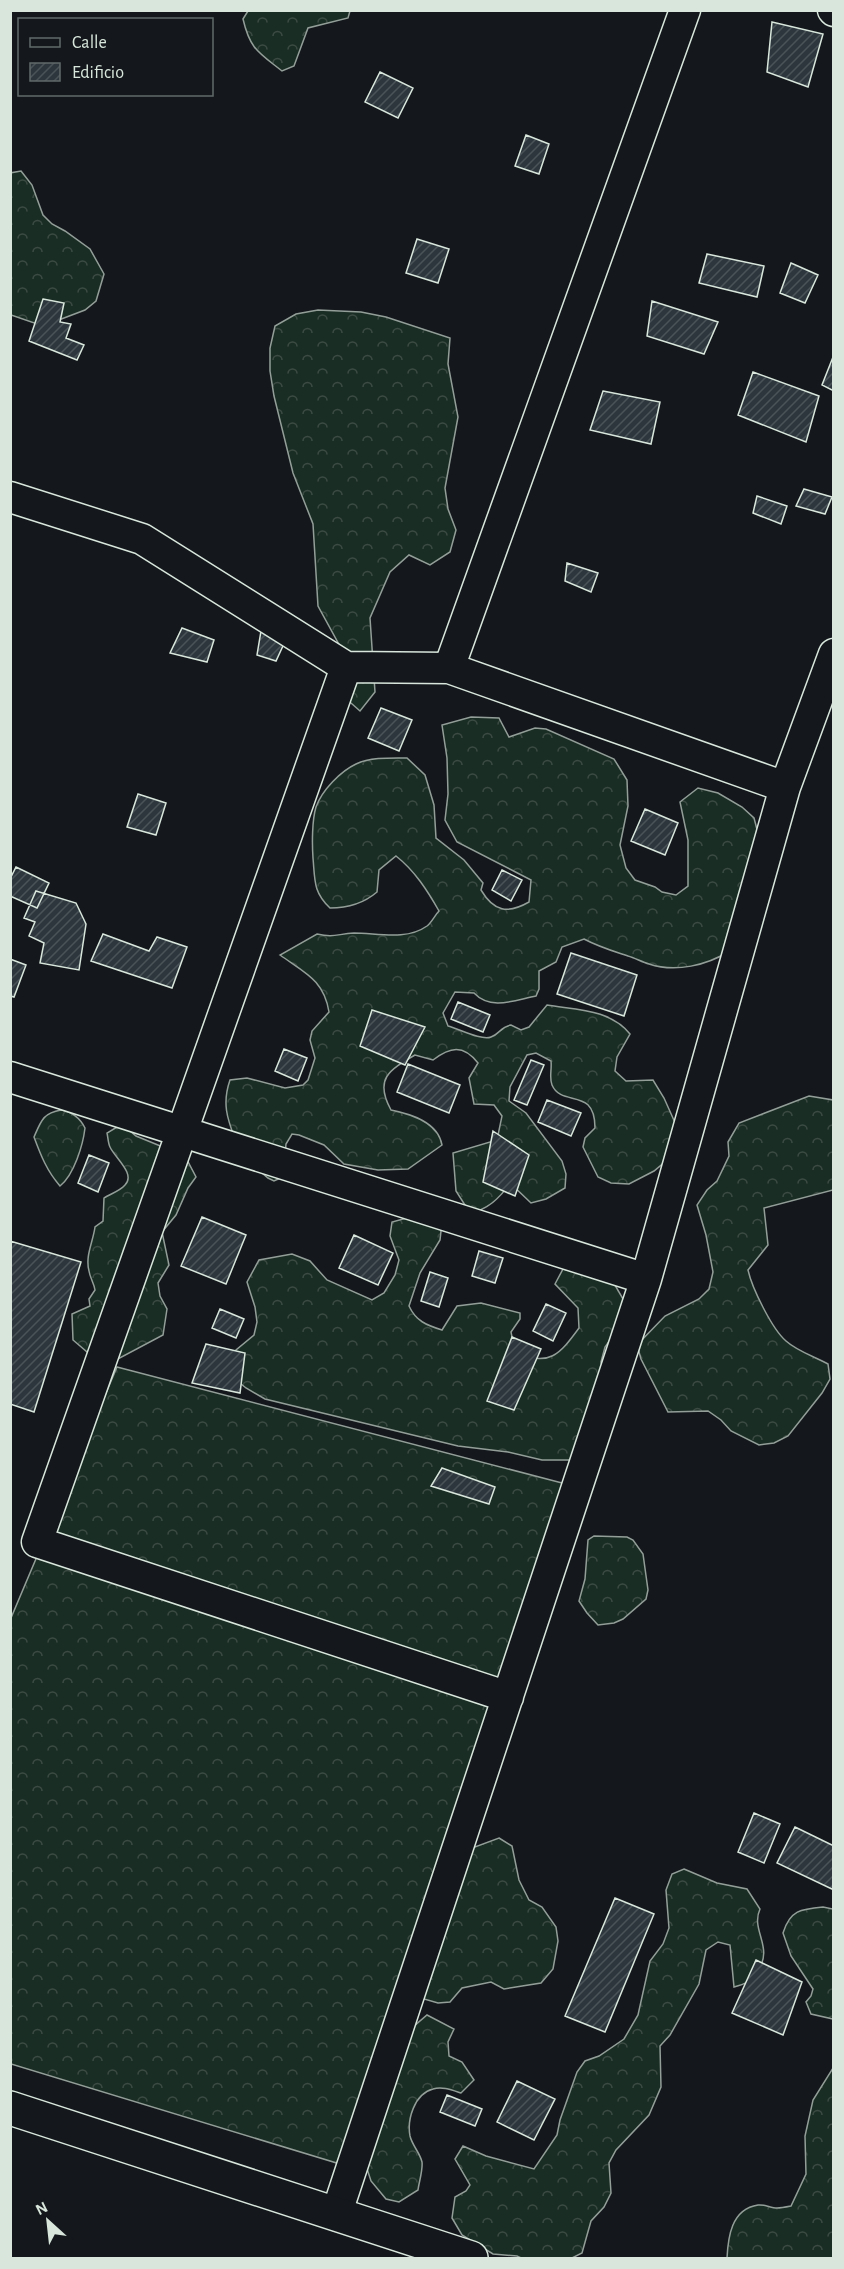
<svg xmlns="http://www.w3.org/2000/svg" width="844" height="2269" font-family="'Alegreya Sans',sans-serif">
<defs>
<pattern id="forest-crowns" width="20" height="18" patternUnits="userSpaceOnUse" patternTransform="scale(1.5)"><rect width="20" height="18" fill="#1a2d24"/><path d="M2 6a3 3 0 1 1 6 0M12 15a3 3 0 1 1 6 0" fill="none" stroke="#3b4b43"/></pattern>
<pattern id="building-hatch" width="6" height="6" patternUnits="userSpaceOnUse" patternTransform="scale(1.5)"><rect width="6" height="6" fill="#2c363c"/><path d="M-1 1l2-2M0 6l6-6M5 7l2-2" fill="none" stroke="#4a5358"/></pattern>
</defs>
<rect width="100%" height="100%" fill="#14181c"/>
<!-- forest -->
<path fill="url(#forest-crowns)" stroke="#939e99" stroke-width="1.5" d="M248 11V10L350 11 348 18 308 28 294 66 282 71C258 52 250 49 243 19Z
M21 171 32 185 43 215 52 224 65 231 90 249 104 274 96 301 85 310 43 326 11 315 10 173Z
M318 310 361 312 386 317 450 338 448 364 458 417 445 488 448 509 456 530 450 552 430 565 409 555 390 572 370 618 375 692 360 711 343 696 342 650 318 606 313 524 293 473 274 396 270 371V348L275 326 296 314Z
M471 717 499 718 509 737 535 728 546 729 614 759 627 780 628 806 620 845 626 868 635 880 655 887 662 892 676 895 688 886V840L680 802 698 788 718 793 742 807 754 818 760 841 730 951C707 965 676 973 649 964 642 962 635 958 628 956 613 951 599 947 584 939L562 947 556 962 539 971V989L536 996C515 1000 491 1011 474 993L455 992 443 1013 448 1026C459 1029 482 1041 491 1037 500 1034 500 1027 511 1025L521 1030 529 1027 547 1005C576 1010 610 1009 630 1034L617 1057 615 1071 626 1081 653 1080 664 1098 685 1145 654 1171 629 1184 611 1183 598 1177 583 1147 585 1138 595 1128C595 1086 562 1108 552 1085 549 1078 552 1069 551 1061L536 1053 527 1055 510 1087 509 1101 526 1113 562 1161 566 1174 565 1188 546 1199 531 1203 510 1183C501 1197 487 1210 470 1213L456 1191 453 1153 497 1140 502 1116 494 1105 474 1104 469 1078 478 1063C463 1044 450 1047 433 1060L415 1055C389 1070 374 1079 391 1110 411 1114 438 1122 442 1145L408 1169 378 1170 344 1164 324 1145 299 1135 292 1134 286 1144 283 1177 274 1181 268 1178 232 1147 235 1139C227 1118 222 1103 230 1080L247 1078 285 1088 303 1085 308 1080 315 1058 310 1040 312 1031 329 1012C324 980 305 973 280 955L317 934C334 938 337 934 354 933 377 933 406 941 427 926 432 922 435 915 439 911 427 890 415 871 396 856L379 870 377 892C363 904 348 908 330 908 313 892 315 880 313 858 312 844 312 820 316 807 322 790 341 771 356 764 371 757 391 758 407 758L425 775 434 805 436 838 464 860 483 883 481 890C494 912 508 914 529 902L531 880 457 842 445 820 448 794 447 758 442 725Z
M809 1096 833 1100V1190L764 1208 768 1245 748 1270C752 1288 772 1329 786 1341 797 1351 815 1357 828 1364L830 1379 822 1393 788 1436 774 1443 759 1445 731 1431 721 1420 708 1411 668 1412 641 1359 637 1345 665 1316 699 1299 709 1289 713 1272 706 1235 697 1205 707 1190 717 1181 729 1156 728 1142 739 1123Z
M61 1110C73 1112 80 1118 85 1128 83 1145 74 1175 60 1186 47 1171 41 1156 34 1137 41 1121 43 1113 61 1110Z
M122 1124 136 1136 185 1156 196 1177 188 1188 176 1215 162 1232 169 1265 158 1283 160 1296 167 1309 163 1335 116 1360 93 1357 73 1340 72 1314 90 1306 89 1299 95 1290C94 1283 90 1278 89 1271 85 1256 93 1242 95 1227L103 1221 104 1198C110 1194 120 1191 125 1185 136 1174 115 1158 110 1147 108 1143 108 1137 107 1133Z
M414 1216 442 1222 440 1240 420 1273 409 1306C416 1321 426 1325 442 1330L457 1306 481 1303 520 1313V1319L511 1332 515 1352C549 1368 560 1354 579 1328L578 1308 555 1284 563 1269 612 1280 626 1304 620 1326 605 1347 601 1362 611 1403 570 1460H542L508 1452 458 1446 265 1399 246 1388 225 1371 236 1350 254 1335 257 1322 255 1307 247 1282 259 1260 292 1254 310 1261 327 1280 372 1300 384 1293 395 1275 399 1260 390 1236 392 1222Z
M117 1367 566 1484 340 2164 11 2064V1618Z
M594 1536 627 1537 633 1540 643 1554 648 1590 646 1599 623 1619 614 1623 598 1625 587 1613 579 1601 585 1579 588 1540Z
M499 1838 512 1846 519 1880 529 1900 542 1907 556 1927 558 1941 553 1969 541 1983 504 1989 491 1982 462 1988 450 2002 438 2003 424 1999 423 1985 472 1848Z
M684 1869 717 1883 747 1889 760 1909C750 1931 775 1947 757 1972 750 1982 745 1984 734 1987L730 1945 718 1942 706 1950 699 1984 670 2035 660 2046 661 2087 649 2115 616 2150 609 2163 611 2193 604 2207 591 2221 582 2253 572 2258H521L517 2256 493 2254 462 2235 452 2218 455 2197 466 2191 470 2185 455 2159 463 2146 486 2156 534 2169 557 2135 560 2120 577 2072 585 2061 599 2056 624 2039 638 2015 650 1961 663 1944 669 1928 666 1890 672 1874Z
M823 1907 833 1909V2019L811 2014 806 2002 811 1996 813 1989 791 1956 783 1933C790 1910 801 1909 823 1907Z
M427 2015 454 2029 448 2042 449 2056 462 2062 474 2080 461 2093C452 2090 442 2086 433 2089 414 2094 407 2120 410 2136 412 2145 420 2153 422 2162 423 2170 419 2182 418 2190L399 2202 386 2199 371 2181 357 2138 413 2027Z
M833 2068V2258H727C728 2238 731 2209 758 2205 764 2204 771 2208 777 2208 781 2208 786 2207 791 2206L806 2174 805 2136 813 2100Z"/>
<!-- building -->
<path fill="url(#building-hatch)" stroke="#d8e6dc" stroke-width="1.5" d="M772 22 823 34 808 87 767 72Z
M380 72 413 88 398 118 365 102Z
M526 135 549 144 539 174 515 166Z
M417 239 449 249 438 283 406 273Z
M707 254 764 266 757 297 699 283Z
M791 263 818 275 805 303 780 293Z
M43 299 64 303 60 322 71 324 66 338 84 345 77 360 29 341Z
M652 301 718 322 704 354 647 336Z
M833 357 834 358V391L822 385Z
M753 372 819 396 806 442 738 415Z
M603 391 660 402 651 444 590 430Z
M804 489 832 497 825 514 796 506Z
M757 496 787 506 781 524 753 513Z
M567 563 598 573 591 592 565 581Z
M262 625 288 635 276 661 257 655Z
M182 628 214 640 207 662 170 653Z
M381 708 412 720 399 751 368 738Z
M138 794 166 803 156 835 127 827Z
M645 809 678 823 665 855 631 841Z
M16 867 49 883 37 908 10 896V879Z
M502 870 522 880 511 901 492 890Z
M36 891 76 903 86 924 79 970 40 963 44 943 29 936 35 922 24 918Z
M103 934 149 951 157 937 187 947 172 988 91 961Z
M571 953 637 975 624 1016 557 994Z
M10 959 26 965 14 997 10 996Z
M458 1002 490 1015 483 1032 451 1019Z
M372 1010 425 1027 405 1065 360 1046Z
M284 1049 307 1058 298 1081 275 1071Z
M531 1060 544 1065 527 1105 514 1100Z
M408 1064 460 1085 449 1113 397 1092Z
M547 1100 581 1113 571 1136 538 1122Z
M493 1131 529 1155 515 1196 483 1182Z
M89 1155 109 1163 98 1192 78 1183Z
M202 1217 246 1235 226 1284 181 1266Z
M354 1235 393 1253 378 1285 339 1268Z
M10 1241 81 1262 34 1412 10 1404Z
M479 1251 503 1258 495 1283 472 1276Z
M430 1272 448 1278 439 1307 421 1301Z
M546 1304 566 1313 553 1341 533 1331Z
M220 1309 244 1319 236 1338 212 1328Z
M512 1337 541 1349 514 1410 487 1401Z
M206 1344 245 1353 240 1393 192 1383Z
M442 1468 495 1487 489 1504 431 1486Z
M754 1813 780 1824 764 1863 738 1852Z
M795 1827 834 1846V1890L777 1863Z
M615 1898 654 1914 605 2032 565 2016Z
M756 1960 802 1982 783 2035 732 2013Z
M517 2081 555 2099 534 2140 497 2122Z
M447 2095 482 2109 475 2126 440 2112Z"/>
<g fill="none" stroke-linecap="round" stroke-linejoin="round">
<!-- street casing -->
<g stroke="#d8e6dc" stroke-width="33">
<path id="street" d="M833 10 834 11
M10 497 142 539 346 667 449 668 785 787
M346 667 37 1542 508 1697
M449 668 685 10
M10 1077 646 1279
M336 2215 646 1279 785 787 834 654"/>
</g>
<!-- secondary casing -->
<g stroke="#d8e6dc" stroke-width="36">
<path id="secondary" d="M10 2108 471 2258"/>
</g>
<!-- street -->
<use href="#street" stroke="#14181c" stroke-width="30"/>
<!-- secondary -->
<use href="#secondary" stroke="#14181c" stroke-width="33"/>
</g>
<!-- border -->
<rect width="844" height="2269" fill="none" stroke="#d8e6dc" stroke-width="24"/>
<!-- legend -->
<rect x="18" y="18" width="195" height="78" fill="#14181c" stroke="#626a69" stroke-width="1.5"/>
<rect x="30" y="38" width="30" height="9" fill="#14181c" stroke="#626a69" stroke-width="1.5"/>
<text x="72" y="48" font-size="18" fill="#d8e6dc">Calle</text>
<rect x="30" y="63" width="30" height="18" fill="url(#building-hatch)" stroke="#626a69" stroke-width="1.5"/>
<text x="72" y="78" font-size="18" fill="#d8e6dc">Edificio</text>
<!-- north arrow -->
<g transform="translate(48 2221) rotate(333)" stroke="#14181c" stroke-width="4.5" paint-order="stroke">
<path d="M0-4.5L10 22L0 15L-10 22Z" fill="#d8e6dc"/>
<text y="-9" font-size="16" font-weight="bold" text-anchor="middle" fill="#d8e6dc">N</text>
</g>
</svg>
